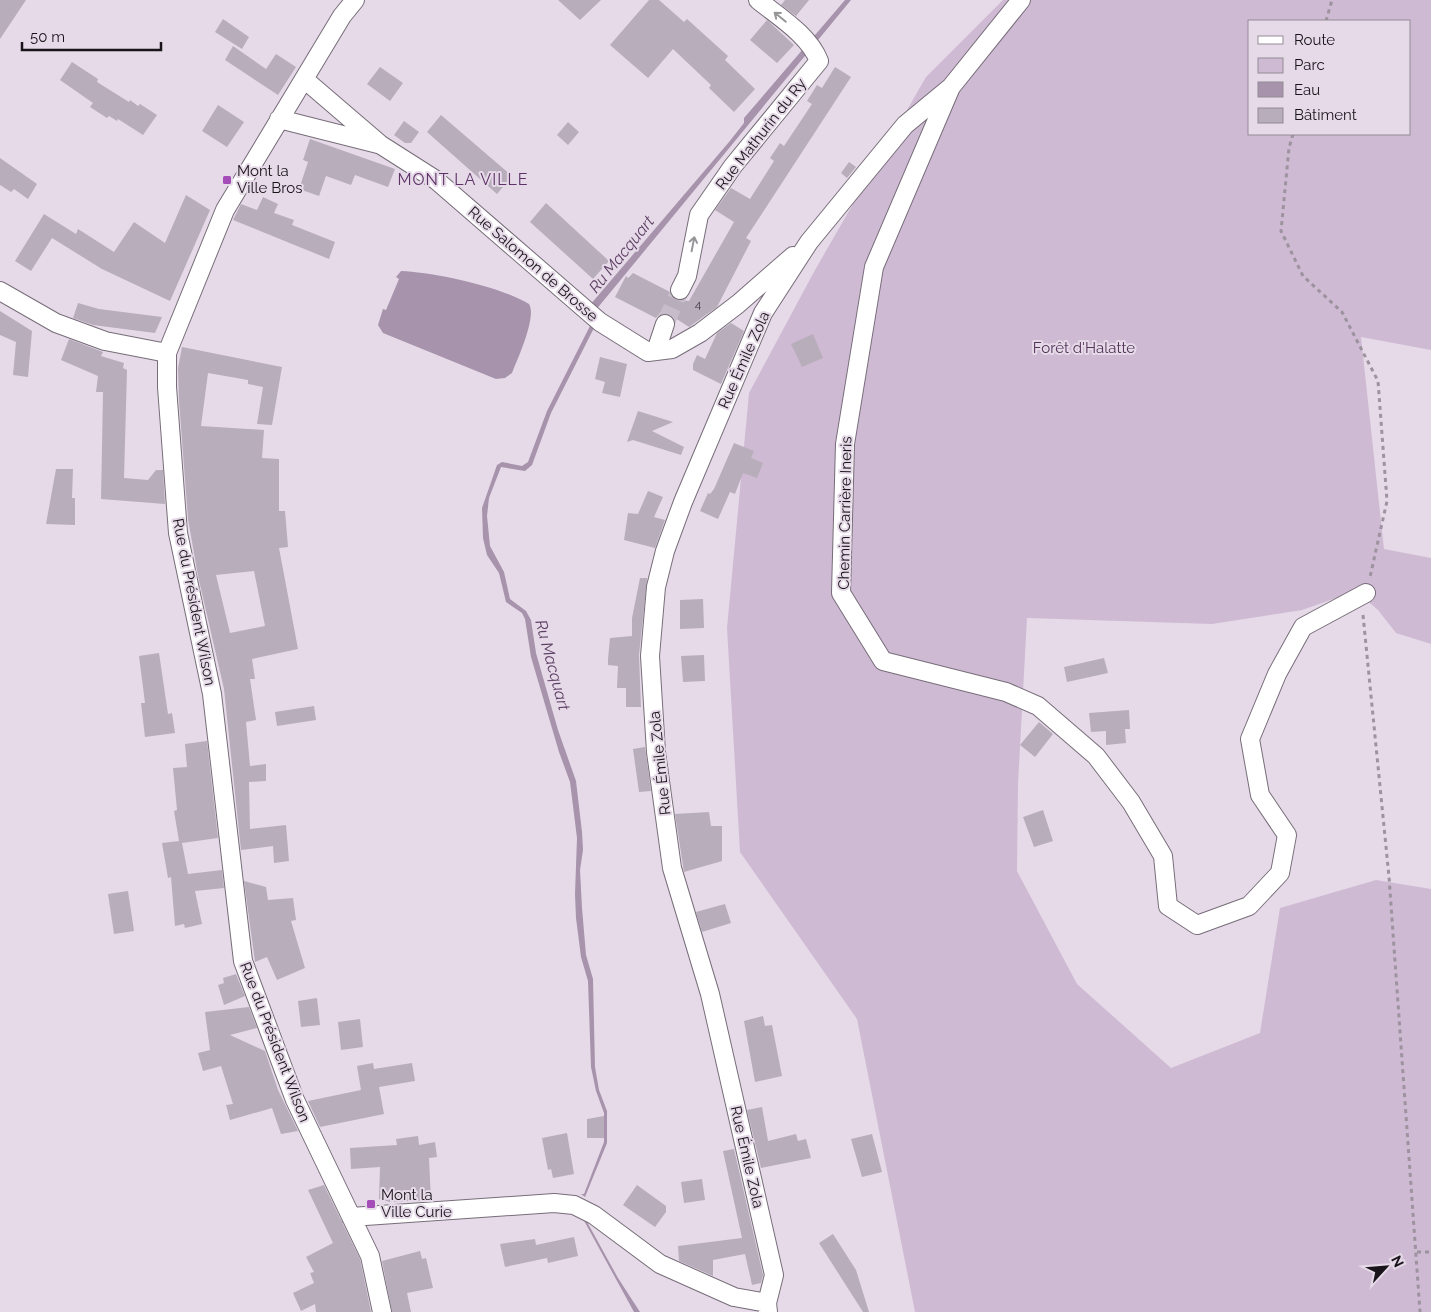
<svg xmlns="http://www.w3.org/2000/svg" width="1431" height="1312" font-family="Raleway,sans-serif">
<rect width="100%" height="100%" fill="#e6dae8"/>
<!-- green -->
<path fill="#cfbad4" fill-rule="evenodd" d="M1003 0H1431V350L1361 337 1384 549 1431 558V644L1396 633 1378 610 1356 591 1302 610 1212 624 1027 618 1018 784 1017 871 1077 984 1171 1068 1260 1033 1280 908 1376 880 1431 889V1312H915L857 1019 740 852 727 628 749 393 815 270 926 77ZM1250 21H1410V134H1250Z"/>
<!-- water -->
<path fill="#a793ac" d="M845 0H851L595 311 590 305 729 142 744 123V118Z
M401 271C433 272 502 287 529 304 537 316 518 358 512 373L505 378 496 379 383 333 378 325 383 309 386 310 399 279 396 277Z
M591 324 595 326 551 413 532 465 525 471 501 467 489 498 487 516 490 546 504 572 510 599 526 611 531 620 536 653 558 730 576 781 582 832 583 850 580 870 582 908 586 955 593 979 595 1067 599 1090 607 1111V1143L585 1197 581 1194H584L604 1142V1113L596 1091 591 1067 588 981 581 957 576 918 575 894 577 838 570 782 559 752 531 657 525 619 522 613 506 602 499 573 487 555 483 538 482 508 497 465 502 462 522 466 528 462 547 411Z
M582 1217 586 1220 618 1278 640 1312H634Z"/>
<!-- building -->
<path fill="#b8adbb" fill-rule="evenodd" d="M0 0H26L0 39Z
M558 0H601L580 20Z
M649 0H659L684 22 687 19 728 56 725 60 755 89 734 112 709 88 711 85 673 49 648 78 610 45Z
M785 0H809L796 16 781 5Z
M223 19 249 37 242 49 215 32Z
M767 20 794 45 777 63 750 40Z
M233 46 266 69 276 54 296 67 278 95 225 60Z
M72 62 98 79 97 82 129 102 130 100 138 106 140 104 157 115 143 135 118 119 117 121 109 116 107 118 90 107 93 103 60 80Z
M380 67 403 83 390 101 367 84Z
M835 67 851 77 746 238 751 241 717 307 689 327 669 314 661 312 656 318 615 297 626 276 628 278 633 273 670 292 676 300 689 301 734 222 715 210 731 188 750 199 774 161 770 158 780 143 784 146 812 104 807 101 817 85 822 88Z
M218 105 244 122 227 147 202 131Z
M441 115 512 176 497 194 427 132Z
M404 121 419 132 411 143H405L394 135Z
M568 122 579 132 568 145 557 135Z
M310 139 395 169 388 187 355 175 351 185 326 176 319 196 299 189 308 162 303 160Z
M0 158 37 184 28 199 14 189 11 192 0 185Z
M849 162 856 167 847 178 841 173Z
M186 195 210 210 170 301 102 269 52 238 31 271 15 261 44 214 76 234 78 229 114 252 134 222 165 243Z
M263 197 278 204 274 213 294 220 292 225 335 242 329 259 233 220 241 204 257 210Z
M546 203 609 261 593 279 530 222Z
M78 303 99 309 162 317 155 333 93 325 73 318Z
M0 311 32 331 28 377 13 375 16 342 0 335Z
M731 323 744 331 721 384 693 370V364L697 355 705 359 717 333Z
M813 334 823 358 802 367 791 344Z
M69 339 103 352 101 356 124 363 123 368 127 370 124 478 148 480 156 470H163L165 504 101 499 103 392H96L98 376 61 360Z
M182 347 282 367 272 425 257 424 263 387 248 384V380L208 373 201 426 264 430 262 458 279 459V511H285L288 547 279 548 298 649 252 659 255 679H250L256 720 246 722 250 766 266 764V781L249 782 250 829 286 825 289 861 274 863 273 846 241 850 224 689 198 576 188 519 179 401 178 368ZM254 571 265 626 230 633 216 575Z
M600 357 627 364 620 397 602 393 605 382 595 379Z
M638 411 673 422 652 431 684 447 681 455 633 440 627 442Z
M734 443 754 451 751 458 763 463 757 478 743 473 735 494 730 492 718 519 700 511 708 493 710 494 714 489Z
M56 469H73L72 498H75V525L46 524Z
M648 491 663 497 654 517 665 520 655 548 624 540 628 513 638 514Z
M640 578H647V580L639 655 641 707H626V688H617L618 666 608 665V659L610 638 632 636V618Z
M703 599 704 628 680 629V600Z
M159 653 168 714 172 713 175 733 145 737 141 703H145L139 656Z
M704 655 705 681 683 682 681 656Z
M1104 658 1108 673 1067 682 1064 667Z
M314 706 316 720 277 726 275 712Z
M1129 710 1130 729H1125L1126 743 1106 745V731L1091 732 1089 713Z
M1039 722 1053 734 1035 757 1020 745Z
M207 741 218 838 182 843 188 874 222 870 224 888 195 891 202 924 185 928 184 924 175 926 171 877 168 878 162 843 179 841 174 811 177 810 173 768 187 767 185 744Z
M645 747 651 791 639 792 633 749Z
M1043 810 1053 841 1034 847 1023 817Z
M709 812 711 826H722V861L684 872 675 814Z
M244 881 266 887 268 900 293 898 296 920 291 921 305 968 277 980 267 957 255 962Z
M128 891 134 931 114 934 108 894Z
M725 904 731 923 702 932 696 912Z
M236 974 245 996 224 1005 218 985 224 983 223 978Z
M317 998 320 1025 301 1027 298 1001Z
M249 1007 257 1028 230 1035 265 1051 278 1090 298 1131 281 1134 272 1108 230 1120 226 1105 233 1104 221 1066 203 1071 198 1053 210 1050 205 1012Z
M763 1016 765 1026 772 1025 782 1076 755 1082 744 1021Z
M360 1019 363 1047 341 1050 338 1022Z
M373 1063 374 1069 412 1063 415 1081 379 1087 384 1114 320 1127 308 1101 361 1090 357 1066Z
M762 1107 768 1141 796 1134 798 1141 806 1139 811 1158 761 1168 747 1110Z
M604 1116V1138H587V1119Z
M567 1133 574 1174 553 1178 551 1169 548 1170 542 1138Z
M872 1134 882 1172 862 1177 851 1139Z
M418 1136 419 1145 435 1142 437 1157 429 1158 431 1200 390 1202 379 1199 380 1167 351 1169 350 1148 397 1145 396 1139Z
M734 1149 763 1275 761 1283 752 1285 745 1254 713 1260V1276L679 1261 678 1246 742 1238 723 1151Z
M702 1179 705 1200 684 1203 681 1182Z
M324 1185 360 1259 371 1312H316L315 1304 301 1311 293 1293 314 1283 310 1273 314 1272 306 1257 333 1243 308 1190Z
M637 1185 666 1206V1212L655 1227 623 1205Z
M833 1234 856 1270 869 1312H863L819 1243Z
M574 1237 578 1256 548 1263 547 1258 505 1267 500 1244 535 1239 536 1245Z
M420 1251 422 1259 426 1258 433 1288 407 1293 411 1312H392L382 1261Z"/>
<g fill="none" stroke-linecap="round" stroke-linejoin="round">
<!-- minor-tunnel -->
<path stroke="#c7bcc9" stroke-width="18" stroke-dasharray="18 9" stroke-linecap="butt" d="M665 324 680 290"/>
<!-- minor casing -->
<g stroke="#776d79" stroke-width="20">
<path id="minor" d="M355 0 342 16 225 210 167 353V387L178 533 212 694 243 961 295 1100 370 1256 382 1312
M304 79 381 145 436 180 600 322 648 352 672 349 700 333 738 304 793 256
M951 87 874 267 845 444 841 593 883 661 1006 692 1038 706 1096 756 1131 802 1163 856 1168 906 1197 925 1249 906 1280 873 1287 835 1260 795 1250 739 1277 674 1303 627 1366 593
M279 119 378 144
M680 290 687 276 699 215 733 166 819 61C809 35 779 17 758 0
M0 291 56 323 105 341 167 353
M656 351 665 324
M351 1217 554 1203 574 1205 594 1215 660 1264 734 1297 767 1303
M768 1312 767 1303 774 1275 710 994 672 868 656 752 650 656 656 587 665 551 683 502 763 313 809 242 905 125 951 87 1021 0"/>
</g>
<!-- path -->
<path stroke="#9c939e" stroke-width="3" stroke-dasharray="4 4" stroke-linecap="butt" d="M1326 21 1332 0
M1293 134 1289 148 1281 231 1303 276 1342 312 1378 381 1387 501 1370 577
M1363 615 1389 877 1420 1312
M1417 1252H1431"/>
<!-- minor -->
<use href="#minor" stroke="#fff" stroke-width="18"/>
</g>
<!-- one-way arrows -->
<defs><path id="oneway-shaft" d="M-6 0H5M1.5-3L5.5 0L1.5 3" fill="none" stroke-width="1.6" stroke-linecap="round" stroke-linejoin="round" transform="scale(1.25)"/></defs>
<g stroke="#979598">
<use href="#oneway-shaft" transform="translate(780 17) rotate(-141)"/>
<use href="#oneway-shaft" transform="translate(693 244) rotate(-79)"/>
</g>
<!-- markers -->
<g fill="#a44cb8" stroke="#e6dae8" stroke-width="2">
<rect x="222" y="175" width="10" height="10" rx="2.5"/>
<rect x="366" y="1199" width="10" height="10" rx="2.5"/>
</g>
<g text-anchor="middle" stroke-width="4" stroke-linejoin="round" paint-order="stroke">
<!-- number labels -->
<g font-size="12" fill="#403a42">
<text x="698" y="308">4</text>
</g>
<!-- street labels -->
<g font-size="15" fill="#181419" stroke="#e6dae8">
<text transform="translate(761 134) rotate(-52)" y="5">Rue Mathurin du Ry</text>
<text transform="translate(533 264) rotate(41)" y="5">Rue Salomon de Brosse</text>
<text transform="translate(744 360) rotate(-66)" y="5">Rue Émile Zola</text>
<text transform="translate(845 513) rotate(-89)" y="5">Chemin Carrière Ineris</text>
<text transform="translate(194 602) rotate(79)" y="5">Rue du Président Wilson</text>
<text transform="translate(660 763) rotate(-96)" y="5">Rue Émile Zola</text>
<text transform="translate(275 1042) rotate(69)" y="5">Rue du Président Wilson</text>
<text transform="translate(747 1157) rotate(77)" y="5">Rue Émile Zola</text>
</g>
<!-- poi labels -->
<g font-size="15" fill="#181419" stroke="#e6dae8" text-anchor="start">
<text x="237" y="176">Mont la<tspan x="237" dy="17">Ville Bros</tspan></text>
<text x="381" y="1200">Mont la<tspan x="381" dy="17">Ville Curie</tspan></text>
</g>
<!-- park labels -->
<g font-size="15" fill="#523459" stroke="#e6dae8">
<text x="1084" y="353">Forêt d'Halatte</text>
</g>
<!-- neighbourhood labels -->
<g font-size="16" letter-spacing="1" fill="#5d3267" stroke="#e6dae8">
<text x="463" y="185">MONT LA VILLE</text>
</g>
<!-- water labels -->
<g font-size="16" font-style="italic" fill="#5d3e64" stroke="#e6dae8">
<text transform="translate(621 254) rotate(-51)" y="6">Ru Macquart</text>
<text transform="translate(553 665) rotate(75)" y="6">Ru Macquart</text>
</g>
</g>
<!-- legend -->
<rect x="1248" y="20" width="162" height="115" fill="#e6dae8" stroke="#948b95"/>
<rect x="1258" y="36" width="25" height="8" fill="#ffffff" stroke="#948b95"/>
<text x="1294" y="45" font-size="15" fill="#181419">Route</text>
<rect x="1258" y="58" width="25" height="15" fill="#cfbad4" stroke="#948b95"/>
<text x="1294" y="70" font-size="15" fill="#181419">Parc</text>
<rect x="1258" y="82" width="25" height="15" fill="#a793ac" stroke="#948b95"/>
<text x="1294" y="95" font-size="15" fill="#181419">Eau</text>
<rect x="1258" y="108" width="25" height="15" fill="#b8adbb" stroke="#948b95"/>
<text x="1294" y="120" font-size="15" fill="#181419">Bâtiment</text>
<!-- north arrow -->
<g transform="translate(1386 1267) rotate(64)" stroke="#e6dae8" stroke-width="4" paint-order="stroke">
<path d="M0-4L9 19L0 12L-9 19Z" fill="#181419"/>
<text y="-8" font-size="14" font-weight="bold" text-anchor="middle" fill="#181419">N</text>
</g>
<!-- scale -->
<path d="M22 42v8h139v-8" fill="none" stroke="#181419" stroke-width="2.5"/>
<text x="30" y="42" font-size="15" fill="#181419" stroke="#e6dae8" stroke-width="4" paint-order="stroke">50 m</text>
</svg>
